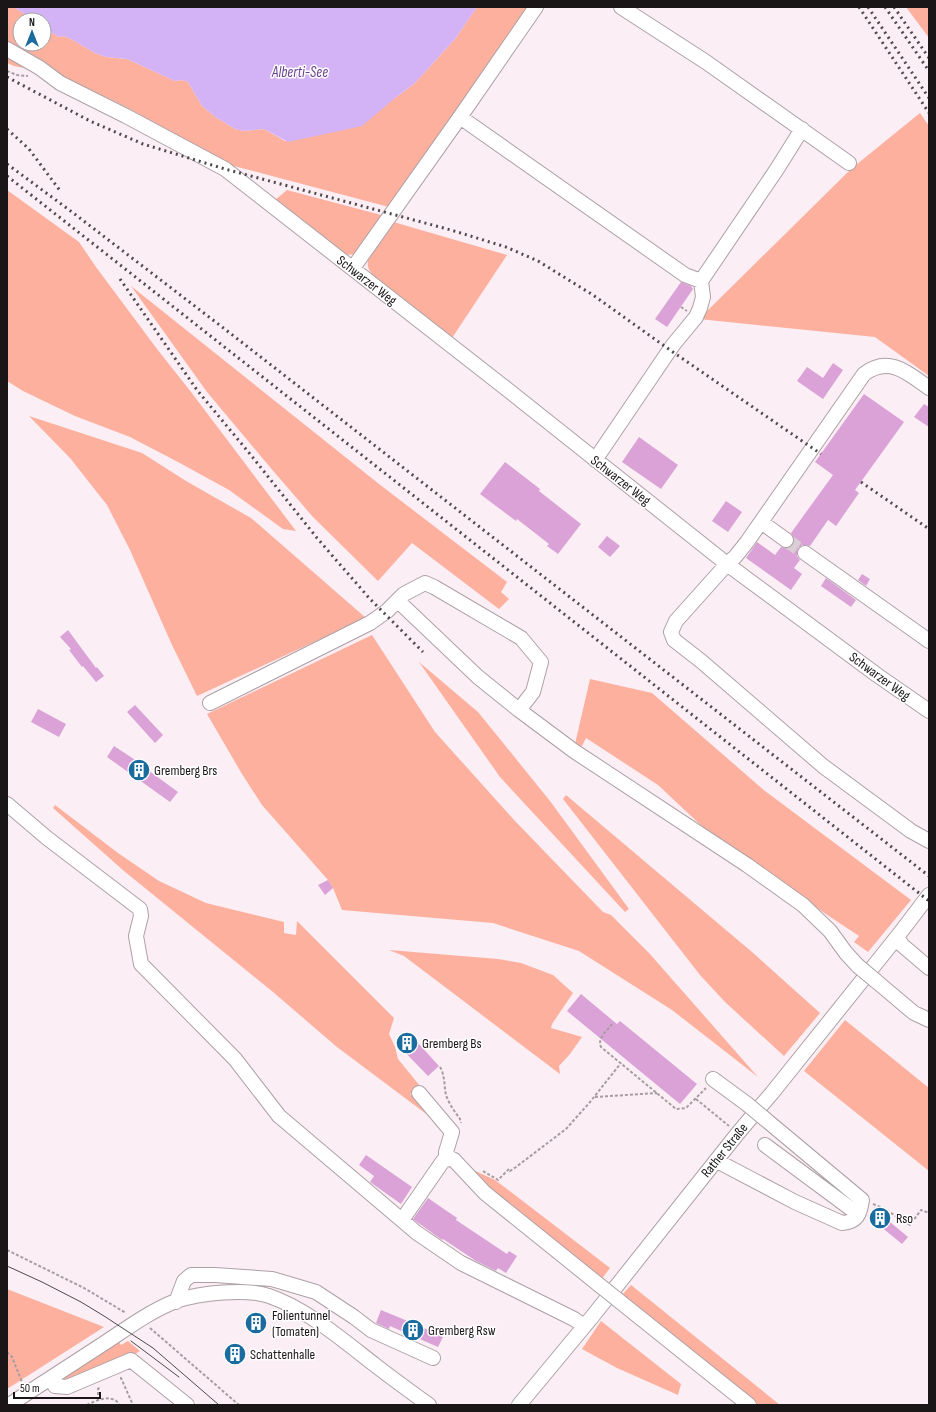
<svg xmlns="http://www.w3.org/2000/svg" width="936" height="1412" font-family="'Sofia Sans Condensed',sans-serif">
<rect width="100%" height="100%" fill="#fbeef4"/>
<!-- green -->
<path fill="#fdb09e" d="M7 7H14L33 20H20V44H44V28L59 37 64 36 71 39 95 53 106 57 127 59 175 81 182 80 188 82 202 106 217 118 235 129 244 131 264 129 285 141 395 98 415 83 455 39 477 7H533L389 207 230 165 128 108 60 75 14 66 7 63Z
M906 7H929V38Z
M920 113 929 126V376L875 337 699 319 851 169Z
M7 190 79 242 96 267 157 349 191 392 296 531 283 529 229 490 178 462 130 437 75 416 23 391 7 381Z
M287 190 385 216 358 252C352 255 349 256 343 253L275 200Z
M390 221 507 255 452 338 375 278C372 274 369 271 368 267 365 254 383 232 390 221Z
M131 286 379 484 507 582 501 592 509 599 499 609 412 543 378 581 313 517 269 466 207 392Z
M29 416 142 453 186 481 251 518 366 618 197 696 172 645 130 550 107 505 70 458Z
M372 635 435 732 515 821 603 912 611 915 649 953 758 1077 672 1010 579 951 493 923 342 910 333 888 328 880 262 805 242 774 207 714Z
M419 662 478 712 550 801 629 909 625 912 500 777Z
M590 679 652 693 765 791 911 900 868 952 854 942 859 936 722 845 658 785 586 738 582 746 575 744Z
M566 795 752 952 820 1013 784 1056 725 1002 700 975 563 799Z
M55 805 118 853 159 881 206 903 284 922V933L296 935 297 921 394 1018 389 1034 395 1047 398 1059 420 1086 410 1094 431 1114 429 1116 337 1047 273 992 124 871 53 808Z
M389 950 498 959 521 963 553 975 573 993 552 1024 551 1028 582 1037 570 1054 559 1066 560 1074 404 956Z
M845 1020 929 1088V1171L804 1071Z
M471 1169 495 1180 511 1192 610 1268 601 1280 500 1202Z
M631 1285 780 1405H754L621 1296Z
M7 1289 104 1327 7 1389Z
M601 1321 681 1384 678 1395 617 1368 582 1349Z
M118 1341 121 1345 128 1341 140 1351 133 1355 126 1354 72 1381 63 1380V1378Z"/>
<!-- water -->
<path fill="#d3b3f5" d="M14 7H477L455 39 415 83 395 98 362 126 288 142 264 129 244 131 235 129 217 118 202 106 188 82 182 80 175 81 127 59 106 57 95 53 71 39 64 36 59 37 44 28V20H33Z"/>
<!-- building -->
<path fill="#daa2d7" d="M681 282 691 286 693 289 667 327 655 319Z
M833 363 843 370 823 399 797 381 807 367 823 378Z
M864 394 904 422 855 490 859 493 836 526 828 520 810 546 806 545H802L798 548 797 556 800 560 794 568 802 574 791 590 746 558 757 542 775 555 781 547 786 548 793 545 794 540 791 533 833 475 815 462Z
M924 404 929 407V427L914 417Z
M639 437 678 465 661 489 622 462Z
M505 462 540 489 539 491 581 524 558 554 547 546 549 544 517 519 516 521 480 494Z
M726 501 742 512 728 532 712 521Z
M607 536 620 546 610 557 598 547Z
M862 574 870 579 866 586 858 580Z
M826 578 856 600 851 607 821 586Z
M68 630 96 668 97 667 104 676 96 682 83 666 82 667 69 650 71 649 60 637Z
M135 705 163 735 155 743 127 712Z
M38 709 66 724 59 737 31 722Z
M114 746 149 769 148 770 178 792 170 802 107 757Z
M328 880 333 888 325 895 318 885Z
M581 994 617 1024 620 1021 697 1084 680 1104 567 1011Z
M408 1032 439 1066 428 1076 396 1043Z
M366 1155 412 1187 401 1204 370 1182 374 1176 359 1165Z
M428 1198 457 1218 456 1220 507 1254 509 1251 517 1256 506 1273 498 1268 496 1271 476 1261 443 1239 442 1240 413 1219Z
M875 1207 891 1220 890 1222 908 1237 902 1244 868 1216Z
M381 1310 410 1322 411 1319 423 1324 422 1327 443 1337 438 1347 390 1326 389 1329 376 1323Z"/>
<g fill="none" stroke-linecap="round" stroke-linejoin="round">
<!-- minor-tunnel -->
<path stroke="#d9ced3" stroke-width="14" stroke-dasharray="14 7" stroke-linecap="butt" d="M786 540 805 553"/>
<!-- minor casing -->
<g stroke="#ada1a6" stroke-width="16">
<path id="minor" d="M621 7 706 62 849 163
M7 49 40 68 60 83 126 116 225 169 508 390 727 564 877 675 929 711
M460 117 685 275 701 281 777 169 802 129
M353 268 460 117 536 7
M929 388C908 373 889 355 864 374L747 542 735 557 727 564 676 621 671 632 674 640 701 661 823 766 911 831 929 841
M595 460 673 345 696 317 700 308 703 297 701 281
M761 522 786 540
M805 553 929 641
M398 601 478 677 519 710 574 751 747 865 803 905 830 931 846 953 858 966
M210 703 370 623 387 611 404 594 425 583 434 587 521 638 541 662 533 692 519 710
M7 804 47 838 140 909 141 916 136 936 141 964 235 1059 279 1116 417 1233 461 1263 574 1319 584 1326
M897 937 902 945 929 968
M876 981 914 1013 929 1020
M713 1079 747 1104
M419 1093 452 1132 446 1152V1160
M765 1145 858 1214
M717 1161 795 1202 842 1223C857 1222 860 1214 862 1200L765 1119
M402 1220 443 1161 450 1158 454 1160 485 1193 598 1284
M618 1300 749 1405
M176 1302 184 1281 191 1275H215L272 1279 316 1292 354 1317 371 1330 433 1358
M51 1378 55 1386 67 1387 131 1360 187 1405
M9 1405C40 1385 72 1364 103 1344 126 1329 150 1311 176 1301 199 1293 246 1288 269 1296 307 1309 344 1341 375 1365 393 1379 411 1392 429 1405
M519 1405 592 1317 738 1133 772 1093 897 937 929 895"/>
</g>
<!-- path -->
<path stroke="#a69da1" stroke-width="2" stroke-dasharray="3 2" stroke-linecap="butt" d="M7 71 17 75 28 76
M681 307 687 311
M612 1024C607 1031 597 1038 601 1047L676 1109 686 1108 706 1088
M440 1067C445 1075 444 1086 446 1095 449 1104 455 1112 460 1119L461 1123
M595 1097 657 1093
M696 1099 729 1126
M483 1171 498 1180 509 1169 510 1171 516 1167 566 1129 590 1102 621 1063
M873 1204 883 1208 910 1225 921 1210 929 1213
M7 1250 84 1288 126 1313
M150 1328 239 1405
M7 1352 12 1357 22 1382
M120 1378H121L133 1405
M98 1400V1389L100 1387
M87 1405C97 1400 112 1393 120 1405"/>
<!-- minor -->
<use href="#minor" stroke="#fff" stroke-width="14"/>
<!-- tram -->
<path stroke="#4f494c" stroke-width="1" d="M7 1266 42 1282 81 1302 104 1316 153 1348 219 1405
M131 1341 179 1377"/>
<!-- rail -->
<path stroke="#4f494c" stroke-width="3" stroke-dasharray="2 4" stroke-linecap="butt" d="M859 7 929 113
M868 7 929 98
M885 7 929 71
M894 7 929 58
M7 77 90 121 143 144 225 169 451 230 506 247 538 261 593 295 670 350 821 454
M7 129 29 149 61 192
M7 164 72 212 226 330 929 876
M7 176 929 901
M120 279 197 390 250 454 317 538 370 599 423 652
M861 482 929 529"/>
<!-- minor-bridge casing -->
<g stroke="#ada1a6" stroke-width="16" stroke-linecap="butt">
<path id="minor-bridge" d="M858 966 876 981
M747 1104 765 1119
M598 1284 618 1300"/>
</g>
<!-- minor-bridge -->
<use href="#minor-bridge" stroke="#fff" stroke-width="14"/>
</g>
<!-- icons -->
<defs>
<g id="building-disc" transform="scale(1.15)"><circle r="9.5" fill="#1a6c9e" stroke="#fff"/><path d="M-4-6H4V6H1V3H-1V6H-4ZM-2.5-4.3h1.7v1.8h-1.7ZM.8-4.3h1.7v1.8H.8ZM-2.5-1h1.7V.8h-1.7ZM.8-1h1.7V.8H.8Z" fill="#fff"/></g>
</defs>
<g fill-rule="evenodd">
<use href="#building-disc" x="139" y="770"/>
<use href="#building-disc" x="407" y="1043"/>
<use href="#building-disc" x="880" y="1218"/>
<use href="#building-disc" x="256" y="1323"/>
<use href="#building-disc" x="413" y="1330"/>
<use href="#building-disc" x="235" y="1354"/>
</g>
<g text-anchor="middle" stroke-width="3" stroke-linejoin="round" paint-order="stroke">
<!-- street labels -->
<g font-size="14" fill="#1a1618" stroke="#fff">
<text transform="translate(367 280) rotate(38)" y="5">Schwarzer Weg</text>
<text transform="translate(621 480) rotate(38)" y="5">Schwarzer Weg</text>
<text transform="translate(880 676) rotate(36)" y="5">Schwarzer Weg</text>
<text transform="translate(724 1150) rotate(-51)" y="5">Rather Straße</text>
</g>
<!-- poi labels -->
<g font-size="14" fill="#1a1618" stroke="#fff" text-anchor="start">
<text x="154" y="775">Gremberg Brs</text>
<text x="422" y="1048">Gremberg Bs</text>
<text x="896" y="1223">Rso</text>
<text x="272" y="1320">Folientunnel<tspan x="272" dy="16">(Tomaten)</tspan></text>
<text x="428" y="1335">Gremberg Rsw</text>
<text x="250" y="1359">Schattenhalle</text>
</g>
<!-- water labels -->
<g font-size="15" font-style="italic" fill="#69408d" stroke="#fff">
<text x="300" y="77">Alberti-See</text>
</g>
</g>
<!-- border -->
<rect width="936" height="1412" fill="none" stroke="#1a1618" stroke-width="16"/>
<!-- north arrow -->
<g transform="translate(32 32)"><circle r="19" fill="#ffffff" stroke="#a3a2a3"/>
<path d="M0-3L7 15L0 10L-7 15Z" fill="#1a6c9e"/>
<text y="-6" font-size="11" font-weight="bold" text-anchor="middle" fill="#1a1618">N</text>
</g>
<!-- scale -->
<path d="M14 1392v6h86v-6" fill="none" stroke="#1a1618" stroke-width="2"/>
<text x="20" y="1392" font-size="12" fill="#1a1618" stroke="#ffffff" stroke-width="3" paint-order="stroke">50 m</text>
</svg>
